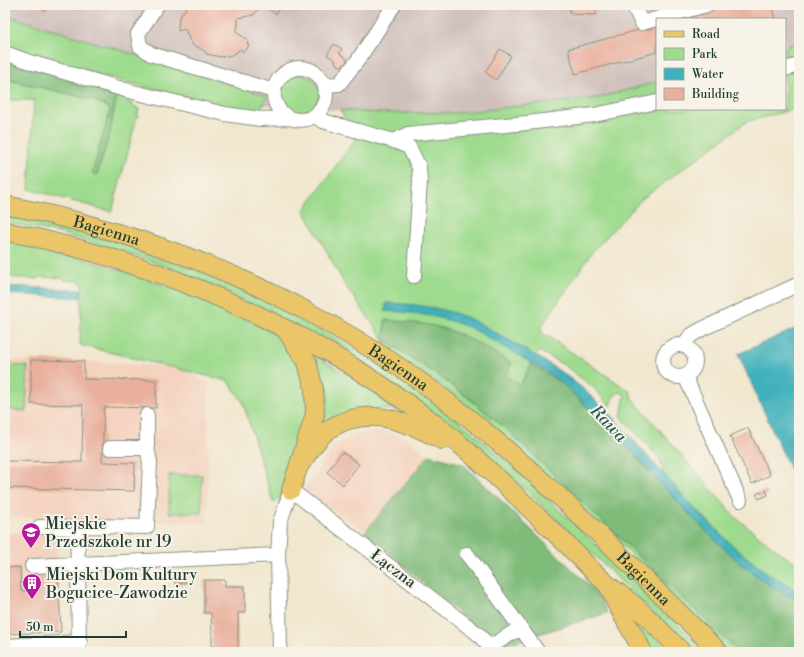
<svg xmlns="http://www.w3.org/2000/svg" width="804" height="657" font-family="'Libre Bodoni',serif">
<rect width="100%" height="100%" fill="#f7f3e8"/>
<filter id="ink" filterUnits="userSpaceOnUse"><feTurbulence type="fractalNoise" baseFrequency=".025" numOctaves="2"/><feDisplacementMap in="SourceGraphic" scale="8" xChannelSelector="R" yChannelSelector="G"/><feConvolveMatrix kernelMatrix="1 2 1 2 8 2 1 2 1" color-interpolation-filters="sRGB"/></filter>
<filter id="wash" filterUnits="userSpaceOnUse"><feTurbulence type="fractalNoise" baseFrequency=".012" numOctaves="4" result="noise"/><feDisplacementMap in="SourceGraphic" scale="16" xChannelSelector="R" yChannelSelector="G"/><feGaussianBlur stdDeviation="0.9" result="paint"/><feColorMatrix in="noise" values="0 0 0 0 0 0 0 0 0 0 0 0 0 0 0 0 0 1.4 0 .05"/><feComposite in="paint" operator="in"/></filter>
<g filter="url(#wash)">
<rect width="100%" height="100%" fill="#f1e7cf"/>
<!-- built -->
<path fill="#f4d3c0" d="M5 360 84 361 177 367 209 383 207 523 155 522 153 516 139 515V521L5 517Z
M384 431 407 438 429 455 365 532 304 490 334 446 357 435Z
M5 533H57L58 570 34 571V583H39V590L21 591 19 567 7 568V583H5Z"/>
<!-- industrial -->
<path fill="#d0c0bc" d="M5 5H799V43L785 47V19H657V82L597 98 456 113H376L239 103 5 37Z"/>
<!-- green -->
<path fill="#9fdb8e" stroke="#5f8c61" d="M5 15 222 81 267 96 264 104 257 110 226 107 182 97 119 80 54 62 5 46Z
M799 43V108L746 122 642 199 593 251 541 327 542 333 544 334 631 392V397L735 517 783 555 799 564V592L767 573 737 550 691 504 664 475 660 459 621 417 625 394 619 392 612 399 610 406 594 388 564 365 539 351 520 385 505 376 512 363 460 334 384 341 438 375 470 399 505 428 739 652H732L630 553 507 438 455 396 382 346 384 340 345 285 304 210 357 137 340 110 376 113H456L597 98 657 82V109H785V47Z
M281 94a19 19 0 1 1 38 0a19 19 0 1 1-38 0Z
M5 79 94 100 106 106 110 110 97 175 110 132 117 94 139 109 112 212 29 189 34 100H5Z
M5 214C33 220 60 226 87 233 222 271 349 335 459 421 505 458 548 499 591 540 629 577 668 615 706 652H694L545 508 504 470 445 421 236 296 176 270 124 252 59 233 5 222Z
M5 240C83 257 160 280 233 313 248 321 268 327 281 339 290 347 298 360 302 372 304 379 308 401 308 408 306 437 289 473 279 500L273 502 246 412 242 400 228 381 80 345 82 282 64 280 62 278 40 277 38 279 5 277Z
M311 353 355 379 397 408 398 410 379 409 321 427Z
M5 365 28 366 26 411 5 410Z
M169 475H202L201 513H169Z
M635 620H638L671 652H651Z"/>
<!-- forest -->
<path fill="#7fbb79" stroke="#4f7c56" d="M5 60 117 94 110 132 97 175 92 173 110 110 106 106 94 100 5 79Z
M385 320C411 322 438 324 461 335 479 343 496 354 512 363L506 376 520 385 531 364 563 384 623 442 687 512 741 564 757 576 786 594 799 600V652H739L505 428 470 399 438 375 384 340Z
M429 455 463 464 600 596 607 613 497 647 365 532Z"/>
<!-- water -->
<path fill="#40b0bc" stroke="#307678" d="M5 286 81 290V298L5 294Z
M386 303C413 304 440 307 466 317 482 324 498 334 514 343 541 359 568 374 591 396 660 462 713 547 799 592V600C766 589 727 552 703 528 656 480 614 428 564 385 550 373 533 364 518 355 501 346 485 335 468 327 441 316 413 312 385 311Z
M799 327V489L738 354Z"/>
<g id="blocks">
<!-- building -->
<path fill="#e9b09e" d="M36 5H49L45 11Z
M188 5H260L254 15 238 18V25L236 32 249 41 247 43 249 46 243 52 241 49 232 55 221 57 206 54V52L196 46 194 47 189 39 185 29 178 31 179 18Z
M262 5H281L276 14Z
M570 5H597L596 15 570 14Z
M728 5H772L776 19H679Z
M657 25V52L575 74 568 49Z
M334 44 342 49 339 53 346 58 347 62 344 65 340 66 336 64 335 60 327 55Z
M500 49 511 56 496 80 485 72Z
M31 360 84 361V379L156 380V408L104 407 102 462 135 463 134 491 5 488V461L82 462 83 405 31 404Z
M748 428 770 475 752 484 730 436Z
M342 452 359 464 343 485 327 472Z
M766 490 768 495 759 499 756 494Z
M20 567 21 591 39 590V583L34 584V571L58 570 61 632 5 634V583H7L6 568Z
M175 578H185L186 583 175 584Z
M204 580H225V586H245V613H238V650H245V652H204V650H212V631L211 613H204Z"/>
</g>
</g>
<g filter="url(#ink)">
<use href="#blocks" fill-opacity="0" stroke="#889282" stroke-width="1"/>
<g fill="none" stroke-linecap="round" stroke-linejoin="round">
<!-- minor casing -->
<g stroke="#889282" stroke-width="16">
<path id="minor" d="M157 5 138 34 140 46 151 54 274 91
M633 5 642 23 706 5
M5 53 33 63 129 91 225 114 260 119 289 118
M274 94a26 26 0 1 1 52 0a26 26 0 1 1-52 0Z
M785 69 799 65
M326 85 339 84 358 60 394 5
M315 116 323 121 394 141
M414 276 420 181 419 167 409 147 394 141 408 134 527 123 594 115 657 102
M663 361a16 16 0 1 1 32 0a16 16 0 1 1-32 0Z
M684 346 690 336 702 329 799 284
M685 376 740 500
M110 448H147
M39 527 77 528
M467 554 538 652
M32 566 78 564 77 528 91 526 147 527 150 462 147 448V415
M5 646 80 642
M490 647 520 628
M79 652 78 564 278 555
M280 652 278 555 280 522 291 490 478 634 490 647V652"/>
</g>
<!-- major casing -->
<g stroke="#889282" stroke-width="20">
<g id="major">
<path id="s1" d="M5 205C36 211 67 218 97 227 227 263 351 326 457 409 551 482 634 569 719 652"/>
<path d="M5 231C158 262 306 325 430 420 475 455 516 495 557 535 574 551 589 568 607 584 615 591 624 596 633 604 650 619 666 636 682 652"/>
<path d="M287 332 307 362 314 389 315 414 291 490"/>
<path d="M299 466C308 454 316 439 328 430 366 404 406 421 442 440"/>
<path d="M609 587C618 610 632 630 643 652"/>
</g>
</g>
<!-- minor -->
<use href="#minor" stroke="#fff" stroke-width="14"/>
<!-- major -->
<use href="#major" stroke="#ebc669" stroke-width="18"/>
</g>
</g>
<!-- icons -->
<defs>
<g id="school-pin" transform="scale(1)"><path d="M0 17L-7.5 6A9.5 9.5 0 1 1 7.5 6Z" fill="#b5179e" stroke="#f7f3e8"/><path d="M0-5L7-2L0 1L-7-2ZM-4 1L0 2.5L4 1V4Q0 6-4 4Z" fill="#fff"/></g>
<g id="building-pin" transform="scale(1)"><path d="M0 17L-7.5 6A9.5 9.5 0 1 1 7.5 6Z" fill="#b5179e" stroke="#f7f3e8"/><path d="M-4-6H4V6H1V3H-1V6H-4ZM-2.5-4.3h1.7v1.8h-1.7ZM.8-4.3h1.7v1.8H.8ZM-2.5-1h1.7V.8h-1.7ZM.8-1h1.7V.8H.8Z" fill="#fff"/></g>
</defs>
<g fill-rule="evenodd">
<use href="#school-pin" x="31" y="532"/>
<use href="#building-pin" x="32" y="583"/>
</g>
<g text-anchor="middle" stroke-width="4" stroke-linejoin="round" paint-order="stroke">
<!-- street labels -->
<g font-size="16" fill="#1f3d34" stroke="#f7f3e8">
<text dy="6" stroke="none"><textPath href="#s1" startOffset="105">Bagienna</textPath></text>
<text dy="6" stroke="none"><textPath href="#s1" startOffset="429">Bagienna</textPath></text>
<text transform="translate(394 568) rotate(37)" y="6">Łączna</text>
<text dy="6" stroke="none"><textPath href="#s1" startOffset="753">Bagienna</textPath></text>
</g>
<!-- poi labels -->
<g font-size="16" fill="#1f3d34" stroke="#f7f3e8" text-anchor="start">
<text x="45" y="529">Miejskie<tspan x="45" dy="18">Przedszkole nr 19</tspan></text>
<text x="46" y="580">Miejski Dom Kultury<tspan x="46" dy="18">Bogucice-Zawodzie</tspan></text>
</g>
<!-- water labels -->
<g font-size="17" font-style="italic" fill="#275a56" stroke="#f7f3e8">
<text transform="translate(609 423) rotate(46)" y="6">Rawa</text>
</g>
</g>
<!-- margin -->
<rect width="804" height="657" fill="none" stroke="#f7f3e8" stroke-width="20"/>
<!-- legend -->
<rect x="656" y="18" width="130" height="92" fill="#f7f3e8" stroke="#a1aaa0"/>
<rect x="664" y="31" width="20" height="6" fill="#ebc669" stroke="#a1aaa0"/>
<text x="692" y="38" font-size="12" fill="#1f3d34">Road</text>
<rect x="664" y="48" width="20" height="12" fill="#9fdb8e" stroke="#a1aaa0"/>
<text x="692" y="58" font-size="12" fill="#1f3d34">Park</text>
<rect x="664" y="68" width="20" height="12" fill="#40b0bc" stroke="#a1aaa0"/>
<text x="692" y="78" font-size="12" fill="#1f3d34">Water</text>
<rect x="664" y="88" width="20" height="12" fill="#e9b09e" stroke="#a1aaa0"/>
<text x="692" y="98" font-size="12" fill="#1f3d34">Building</text>
<!-- scale -->
<path d="M20 631v6h106v-6" fill="none" stroke="#1f3d34" stroke-width="2"/>
<text x="26" y="631" font-size="12" fill="#1f3d34" stroke="#f7f3e8" stroke-width="3" paint-order="stroke">50 m</text>
</svg>
